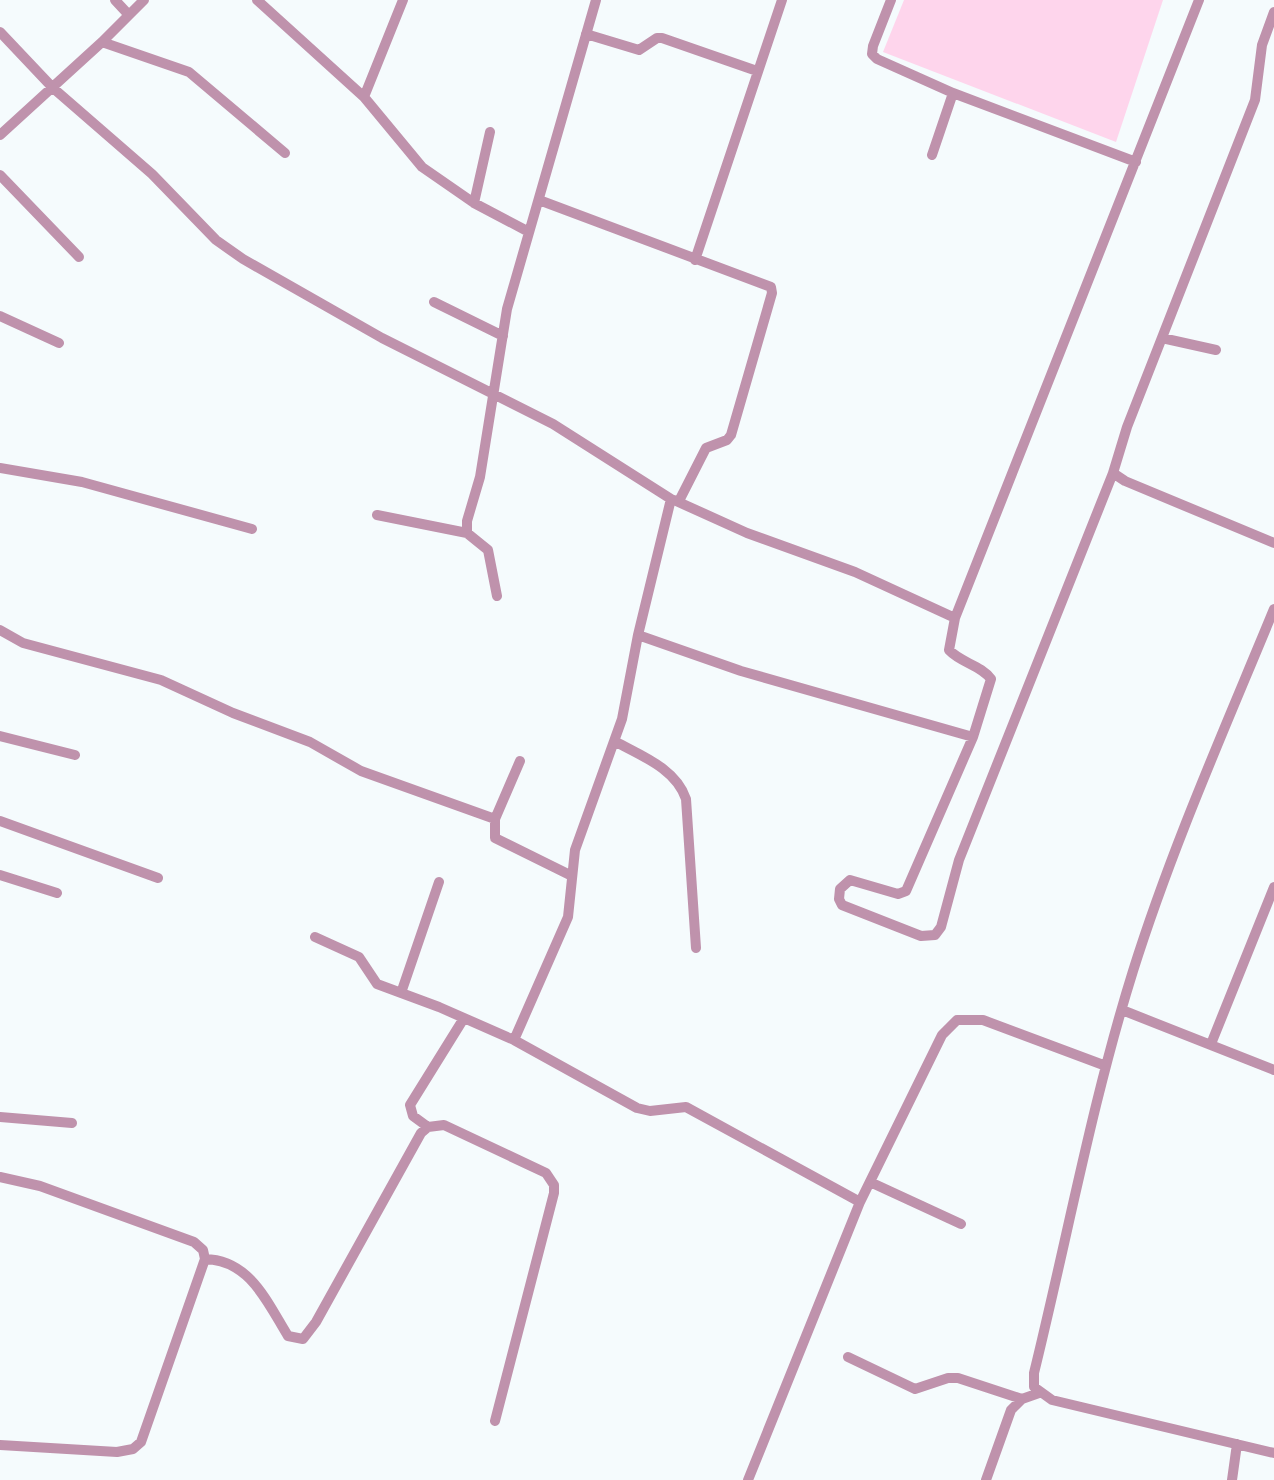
<svg xmlns="http://www.w3.org/2000/svg" width="1274" height="1480" font-family="'Titillium Web',sans-serif">
<rect width="100%" height="100%" fill="#f5fbfd"/>
<!-- pitch -->
<path fill="#fed5ec" d="M904 0H1163L1116 142 883 52Z"/>
<g fill="none" stroke-linecap="round" stroke-linejoin="round">
<!-- minor -->
<path stroke="#bf92ac" stroke-width="10" d="M115 0 128 14
M257 0 364 97 422 167 474 203 529 232
M891 0 873 46 872 54 877 59 953 93 1136 162
M1274 12 1262 45 1255 100 1127 427 1113 473 1125 481 1274 543
M0 32 53 88 152 174 216 240 243 259 382 338 553 424 671 499 638 635 622 719 575 850 568 917 514 1040 637 1108 650 1111 686 1107 860 1202 748 1480
M586 34 639 50 657 38H662L757 71
M102 42 189 72 285 153
M364 97 403 0
M0 135 102 42 144 0
M932 155 953 93
M0 175 79 257
M539 200 771 287 772 293 731 435 727 440 706 448 679 501
M474 203 490 132
M695 260 782 0
M434 302 503 336
M0 316 59 343
M1162 338 1216 350
M0 468 82 482 252 529
M1113 473 959 860 941 927 935 935 921 936 842 905 839 899 840 889 850 880 898 894 906 891 973 737 991 679C981 665 961 663 949 650L955 618 1199 0
M674 500 747 533 855 572 955 618
M377 515 467 533
M497 596 488 550 467 533V521L480 477 507 309 596 0
M1274 609C1225 728 1172 847 1133 971 1092 1102 1067 1239 1034 1373V1387L1052 1400 1274 1453
M0 630 23 643 161 680 233 713 310 742 361 771 495 819
M638 635 741 671 973 737
M0 736 75 755
M616 742C642 756 676 769 686 799L696 948
M520 761 495 819V838L572 876
M0 821 158 878
M0 875 57 893
M315 937 359 957 377 984 439 1007 514 1040
M401 993 439 882
M1122 1010 1274 1070
M1211 1044 1274 887
M0 1117 72 1123
M428 1127 413 1116 410 1105 464 1018
M0 1177 40 1186 194 1242 203 1250 205 1259 141 1442 133 1449 117 1452 0 1445
M870 1182 961 1224
M860 1202 942 1035 957 1020H983L1106 1066
M205 1259C250 1260 267 1302 288 1336L303 1339 316 1322 421 1133 428 1127 444 1125 546 1173 554 1185V1193L495 1421
M848 1357 915 1389 948 1378H958L1022 1399
M986 1480 1011 1410 1022 1399 1039 1393
M1232 1480 1237 1444"/>
</g>
</svg>
